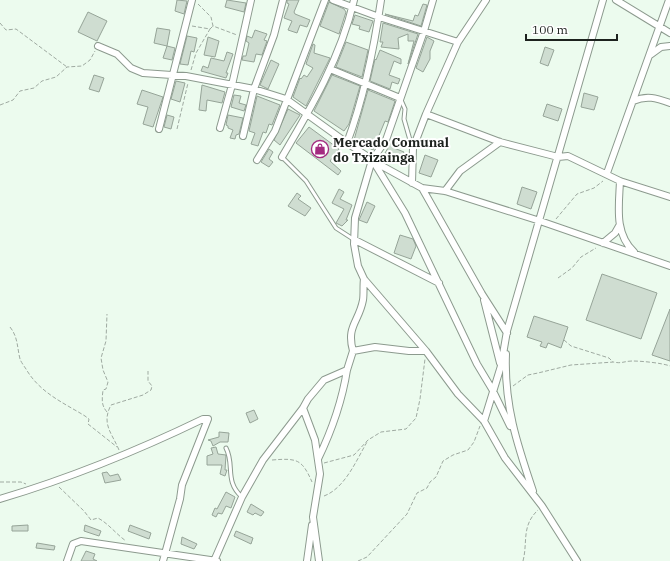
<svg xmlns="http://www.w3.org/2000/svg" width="670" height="561" font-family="'IBM Plex Serif',serif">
<rect width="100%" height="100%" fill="#ecfbee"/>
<!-- building -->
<path fill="#cfddd1" stroke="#96a498" d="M177 0 187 1 184 14 175 11Z
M227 0 246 3 244 12 225 7Z
M287 0H299L294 12 295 14 310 20 307 27 300 25 297 33 288 30 292 21 284 18 289 4 287 3Z
M329 2 344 9 346 12 339 34 320 26Z
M423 4 427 5 421 26 385 14 413 21 415 15 418 16Z
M88 12 107 21 97 41 78 32Z
M355 15 373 21 369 32 359 29 360 26 352 24Z
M383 23 418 34 408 64 414 41H408V34L398 38 399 49 381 47 383 42H380Z
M157 28 170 30 167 46 175 48 172 60 163 58 167 46 154 43Z
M255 30 267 34 264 40 267 41 262 55 256 54 254 62 242 60 243 56H246L249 43 246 41 247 36 252 38Z
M187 36 197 38 194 52 191 51 188 65 180 64Z
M208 37 219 41 215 57 204 55Z
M427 37 434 41 430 51V59L423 72 416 68Z
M346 42 368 50 362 77 336 67Z
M313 44 315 45 314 53 330 58 306 106 293 97 300 78 301 79 304 75 307 77 313 68 306 64Z
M545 47 554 50 548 66 540 63Z
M380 50 401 59V64L394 61 389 75 400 79 398 84 392 82 390 89 370 81 375 59 376 60Z
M227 52 233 54 226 73H228L226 78 201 71 203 66 208 68 211 58 224 61Z
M271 60 279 64 268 89 260 85Z
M94 75 104 78 99 92 89 89Z
M332 75 360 86 349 124 344 131 314 111Z
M176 81 185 83 180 102 171 99Z
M202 85 225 92 222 103 207 100 206 111 199 110Z
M142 90 163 97 153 127 143 124 148 107 137 104Z
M368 90 395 101 388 122 385 121 373 150 354 140Z
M584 93 598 97 594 110 581 107Z
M234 95 241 96 239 103 246 105 244 111 231 107Z
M257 96 280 105 272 125 269 124 266 133 263 132 258 146 251 144 255 133 249 131Z
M547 104 562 109 558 121 543 116Z
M288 109 300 115 280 145 274 140Z
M167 115 174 117 171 129 164 127Z
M228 115 243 118 239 134 236 135 235 139 230 138 233 130 228 128V126L226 125Z
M309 127 339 149 330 161 341 171 338 175 296 143Z
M394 138 399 141 394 148 404 152 401 161 385 153Z
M269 149 273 152 269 159 273 162 269 167 261 162Z
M425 155 438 160 431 177 419 173Z
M522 187 537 192 531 209 517 204Z
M339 189 344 192 340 199 352 205 346 220H348L342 226 336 223 344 209 332 203Z
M297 193 301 196 298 199 311 208 305 216 288 206Z
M367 202 375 206 367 223 359 220Z
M400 235 413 239 416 246 411 259 394 253Z
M602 274 657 293 641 339 586 320Z
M670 309V361L652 355Z
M534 316 568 327 561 348 548 343 546 348 540 346 542 342 527 337Z
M254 410 258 419 250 423 246 413Z
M219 432 229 433 228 442H220L213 446 211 441 208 440 219 437Z
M216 447 218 454 226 455 225 470H227L225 476 220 474 222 465H207V456L213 454 211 448Z
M107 472 110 476 118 474 121 480 105 483 102 473Z
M226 492 235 497 231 508 226 506 222 514 218 513 216 517 212 515 215 508 217 509Z
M251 504 264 512 261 516 255 513 253 515 247 512Z
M28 525V531H12V526Z
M85 525 101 531 99 536 84 531Z
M130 525 151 533 149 539 128 531Z
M236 531 253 538 251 544 234 536Z
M182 537 197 544 194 549 181 544Z
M37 543 55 546 54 550 36 548Z
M86 551 95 554 93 559 97 561H81Z"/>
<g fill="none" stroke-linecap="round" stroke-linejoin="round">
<!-- service casing -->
<g stroke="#8c9a8e" stroke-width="5">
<path id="service" d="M401 100 405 109 404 119 412 147
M282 157 306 181 336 228 353 239
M226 448C235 465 224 481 242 497"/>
</g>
<!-- minor casing -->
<g stroke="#8c9a8e" stroke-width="8">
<path id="minor" d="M333 0 379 17 458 42
M616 0 670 33
M98 46 117 54 131 68 143 73 186 76 254 89 286 99 347 143 382 166 422 188 445 191 540 221 670 266
M650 55 661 47 670 46
M330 69 400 98
M633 101C647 95 656 98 670 103
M426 114 500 142 558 157 568 156 620 181 670 197
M220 128 232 85 251 0
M159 129 192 0
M243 136 254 89 274 35 283 0
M347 143C364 97 374 49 381 0
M282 157C311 108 341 57 354 0
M257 160 275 131 325 0
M373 161 405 213 477 364 492 389 510 426
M607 173 669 0
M620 181C619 206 614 233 634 252
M412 183 413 148 426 114 458 42 486 0
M422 188 482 294 507 333
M445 191 460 171 500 142
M355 240 439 283
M603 243 615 233 619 226
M484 300 500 363
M353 351C346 326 359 322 363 300 364 294 363 286 364 279
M426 351 364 279 358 266 354 244 355 218 372 160 386 140 424 31 433 0
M506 354C504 405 517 444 533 491
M303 408 315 440 320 474 313 517 319 561
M484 421 501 366 507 331 603 0
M318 459C332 430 342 402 347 370
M0 499C70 478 137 451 203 419H208L182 485 180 499 163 561
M67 561 73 544 81 541 217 561
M214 561 242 497 263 460 303 408 308 399 324 380 347 370 353 351 375 347 409 351H426L458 394 484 421 505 458 542 506 577 561
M307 561 312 525"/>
</g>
<!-- path -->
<path stroke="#9faaa1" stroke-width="1" stroke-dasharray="4 2" stroke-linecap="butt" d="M198 4 211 17 213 26 237 35
M0 23 6 30 16 29 67 67
M192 26 210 29 213 26
M191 70 196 53 210 29
M0 105 13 100 20 91 34 88 42 81 56 77 67 67 82 66 90 60 95 51
M177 129 188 83
M556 219 577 194 594 188 603 181
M558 278 572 268 581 257 596 248
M10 327C18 337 17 347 20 359 21 362 24 366 26 369 40 393 64 403 85 416L89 419 88 424 117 447
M564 340 571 346 609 358 613 362
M513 386 528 375 538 373 571 365 614 362C621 364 625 361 632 361 642 361 662 363 670 366
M107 412C101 405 102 399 103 390L106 389 108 382 103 370 101 358 106 341 107 314
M119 450C112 433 101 424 111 405L143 395 151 390 152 386 148 381V371
M272 460C297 458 302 459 312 482
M324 463 354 455 368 440 381 432 406 429 416 418 420 399 425 359
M0 482H21L26 484
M59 487 84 511 91 520 98 518C109 524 116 534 126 541
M324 496C345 488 356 461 367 442
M358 561 367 557 407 514 417 493 427 488 430 482 436 477 443 461 453 455 468 450 474 442 480 426
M523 561C528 542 521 526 538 510"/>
<!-- service -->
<use href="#service" stroke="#fff" stroke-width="3"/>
<!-- minor -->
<use href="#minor" stroke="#fff" stroke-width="6"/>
</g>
<!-- icons -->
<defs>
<g id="shop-ring" transform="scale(0.9)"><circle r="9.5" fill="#fff" stroke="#a32a80" stroke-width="1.5"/><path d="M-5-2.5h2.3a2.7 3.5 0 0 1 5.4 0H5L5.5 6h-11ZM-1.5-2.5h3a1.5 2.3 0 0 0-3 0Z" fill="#a32a80"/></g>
</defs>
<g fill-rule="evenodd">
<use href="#shop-ring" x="320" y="149"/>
</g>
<g text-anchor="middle" stroke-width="4" stroke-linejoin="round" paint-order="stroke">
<!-- poi labels -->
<g font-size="13" font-weight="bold" fill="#1d221e" stroke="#fff" text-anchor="start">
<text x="333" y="147">Mercado Comunal<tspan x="333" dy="15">do Txizainga</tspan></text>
</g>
</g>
<!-- scale -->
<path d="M526 34v6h91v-6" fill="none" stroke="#1d221e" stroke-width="2"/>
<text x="532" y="34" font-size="12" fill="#1d221e" stroke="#ffffff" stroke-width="3" paint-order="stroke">100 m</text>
</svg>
